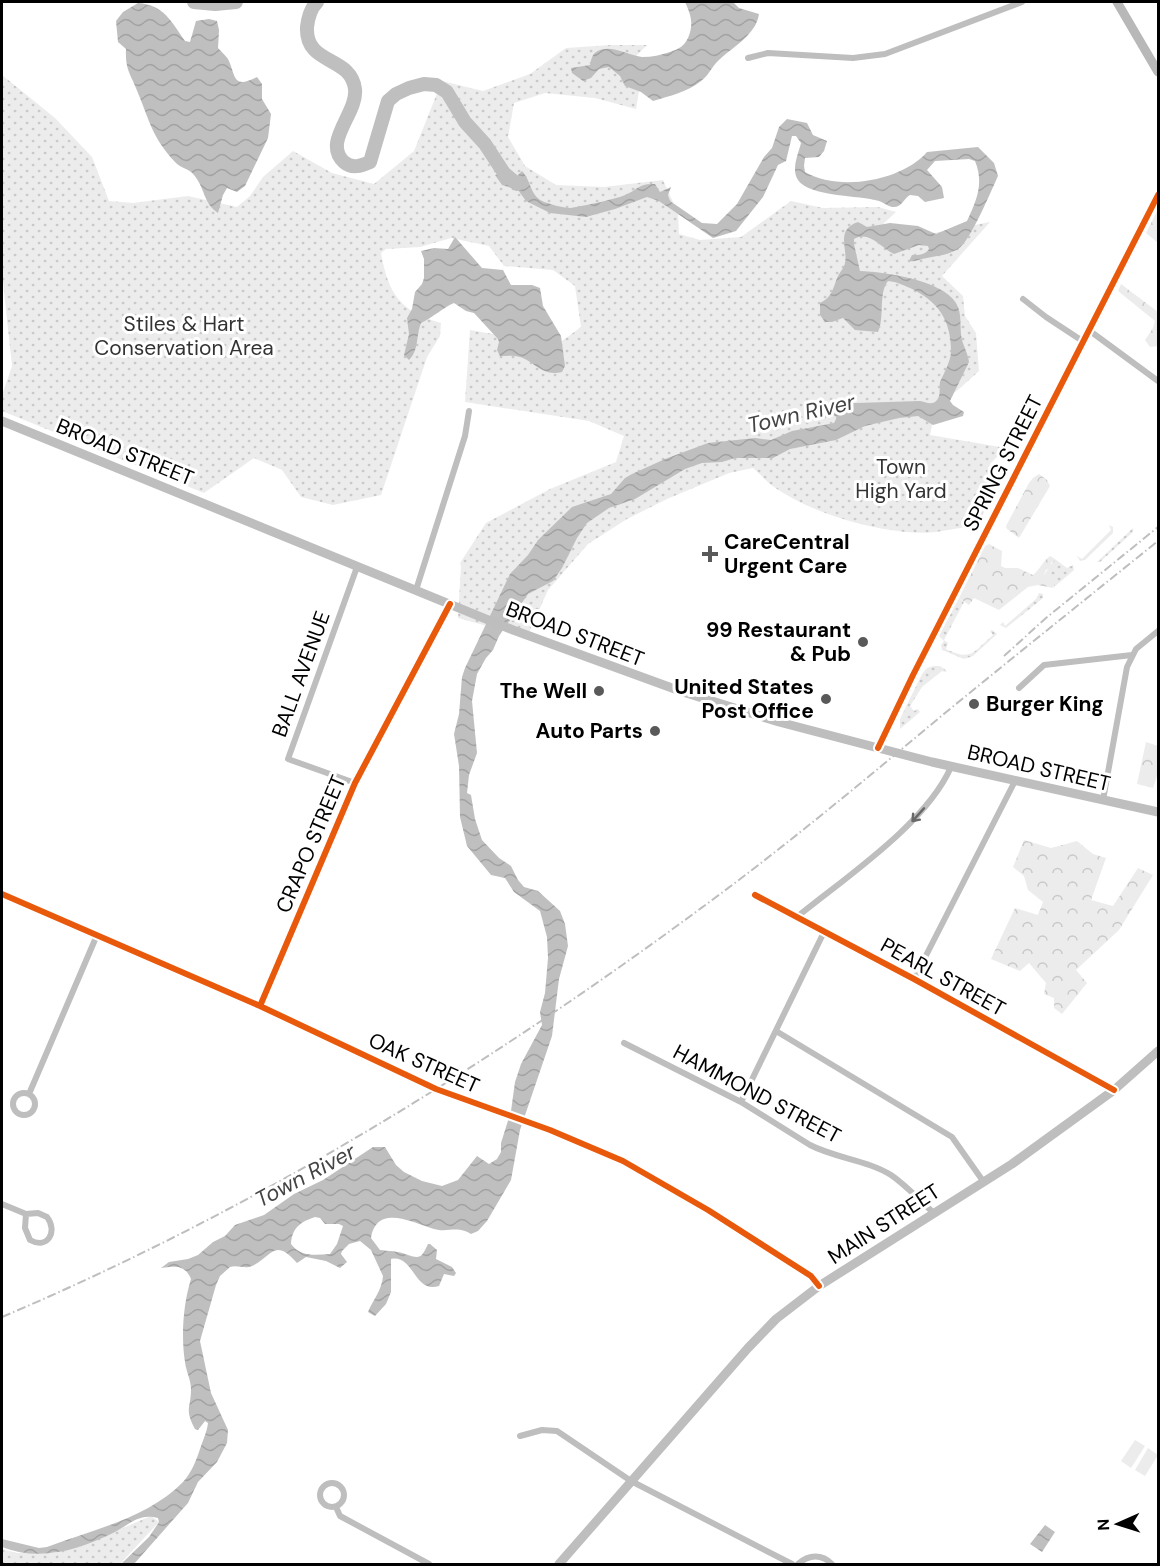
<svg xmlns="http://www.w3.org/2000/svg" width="1160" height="1566" font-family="'DM Sans',sans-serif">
<defs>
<pattern id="grass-dots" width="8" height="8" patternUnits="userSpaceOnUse" patternTransform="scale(1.5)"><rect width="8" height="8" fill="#ececec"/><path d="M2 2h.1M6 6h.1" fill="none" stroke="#c9c9c9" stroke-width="1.8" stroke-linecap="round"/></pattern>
<pattern id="forest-crowns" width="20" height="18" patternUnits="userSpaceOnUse" patternTransform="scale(1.5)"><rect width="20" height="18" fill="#ececec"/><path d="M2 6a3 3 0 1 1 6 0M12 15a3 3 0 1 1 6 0" fill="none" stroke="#c9c9c9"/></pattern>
<pattern id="water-waves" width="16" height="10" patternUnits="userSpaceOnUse" patternTransform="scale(1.5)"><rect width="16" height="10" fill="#bfbfbf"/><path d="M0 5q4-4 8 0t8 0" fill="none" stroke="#a2a2a2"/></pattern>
</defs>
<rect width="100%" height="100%" fill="#fff"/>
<!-- grass -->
<path fill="url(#grass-dots)" d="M611 45H647L620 72 639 91 636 109 595 98 545 93 514 103 508 137 525 166 556 185 604 187 663 180 678 213 679 234 700 240 741 237 791 201 823 208 878 207 896 212 882 225 914 237 990 222 942 276 963 296 965 316 976 333 979 371 959 389 936 406 930 435 1006 448 990 464 1001 481 977 525C964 527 950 530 936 532 889 537 812 514 774 487 766 481 760 474 753 468L729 473 667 499 627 519 588 544 548 590 527 637 458 618 461 566 460 563 486 523 550 489 616 462 624 436 589 421 465 402 470 330 516 338 551 349 581 327 575 286 553 270 504 266 489 246 451 238 420 247 386 249 381 253C388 293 400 312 441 323L440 336 427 357 381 495 333 505 301 497 282 470 254 458 204 493 2 411V395L12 366 2 273V75L55 118 92 157 109 201 133 203 188 196 237 207 250 196 263 177 293 151 332 173 374 184 414 151 442 81 483 91 530 74 566 48Z
M1109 525 1113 527V533L1085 560 1080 561 1077 556 1082 559 1111 530Z
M1133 528V532L1100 562H1097Z
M1055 559 1067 568 1073 565 1074 570 1053 588 1054 586 1044 575Z
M1039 593 1043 594V598L1006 628 1000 625 1003 622 1005 626 1036 599Z
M959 598 964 602 944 640 948 643 946 649C972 662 974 651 993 635L990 631 992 630 997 634 973 656 964 659 942 650 941 645 944 641 939 636Z
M934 666H940L947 671 945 672 942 671 922 687 910 706 914 711 918 709 920 712 900 729V719L922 674 927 668Z
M151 1516 159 1522 120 1564H2V1549L17 1553H54L109 1534Z"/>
<!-- forest -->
<path fill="url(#forest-crowns)" d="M1158 209V243L1146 233Z
M1121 284 1158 312V346L1150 347 1145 340 1153 328 1155 321 1118 291Z
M1039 474 1047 480 1050 486 1019 538 1007 529 1006 526 1029 483 1033 478Z
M989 544 1002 551 1001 566 1005 568H1018L1033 575C1040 569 1043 561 1050 556L1055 559 1054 561 1051 563V568L1046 570 1044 575 1053 578 1055 582 1053 588 1038 585 1028 587 999 610 974 598 969 605 959 598 985 546Z
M1146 742 1158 746V773L1153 788 1137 784Z
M1024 840 1051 848 1077 841 1093 854 1106 858 1091 900 1113 906 1138 868 1153 875 1119 930 1076 970 1087 983 1062 1014 1054 1008V998L1044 994 1046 983 1029 963 1020 971 991 959 1015 908 1038 915 1043 902 1028 890 1024 876 1013 867Z"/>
<!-- garden -->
<path fill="#ececec" d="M1135 1440 1145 1446 1131 1468 1121 1461Z
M1148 1448 1158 1455 1145 1476 1135 1470Z"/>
<!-- water -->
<path fill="url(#water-waves)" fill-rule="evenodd" d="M685 2H733L739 8 759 14C756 36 730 48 716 63 711 69 707 77 701 81 688 92 669 96 653 101L641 92 625 86 620 76 609 67 599 69 591 78 583 81 572 73 571 68 590 65C591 60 592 55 596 52 610 43 629 56 642 57 652 57 661 55 670 52 679 49 684 46 688 38 694 24 691 15 685 2Z
M138 3C164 5 171 21 185 41L190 42 196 21 209 19 217 21 219 30 218 48C221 51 225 55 228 59 236 75 232 90 257 77L262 84V99L271 114 268 138 245 186 237 192 227 188 223 195 218 213C203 203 205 188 194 175 190 169 180 168 175 162 152 137 150 122 138 93 131 74 125 71 126 49L118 42 116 21 123 12Z
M787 119 807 123 813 135 827 141 824 151 819 157 805 158 804 166 805 172C839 192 902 181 927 152L978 147 994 163 998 176C991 191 970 242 958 249 947 256 934 256 922 259 917 260 915 262 909 261L912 255C919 255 925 255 929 249L928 246 919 245 894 254C880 247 869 230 854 239V244L860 271C885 272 942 280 956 303 963 315 959 327 962 340 964 347 968 354 969 362L950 401 953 405 964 412 963 416 933 425 918 416 899 418 865 426 836 440 790 449 773 458H735L722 462 702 463 685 469 635 499 609 508 587 523 577 538 562 568 553 581 528 594 499 636 493 650 486 658 477 674 472 701 477 753 469 775 467 793 471 795 475 819 482 840 499 858 511 866 518 880 524 887 538 891 560 911 565 924 568 946 559 979 552 1036 520 1130 511 1180 487 1221 478 1231 471 1234C457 1225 448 1233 434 1229 413 1223 377 1203 371 1238L380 1250C388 1251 398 1251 405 1254 420 1259 421 1259 428 1244H430L437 1250 436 1259 452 1267 456 1273 454 1276 444 1274 439 1286C414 1294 414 1254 391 1259V1292L386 1304 375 1316 368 1312C373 1300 382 1290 383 1276L371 1250 360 1241 349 1244 342 1251 341 1254 347 1262 340 1268 326 1261 306 1257 297 1263C273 1235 271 1260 249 1267 243 1268 236 1265 230 1267L220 1276 216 1285 200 1341 211 1393 228 1430 227 1443 217 1462 198 1482 188 1503 134 1564H121L149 1537 159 1522 158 1518C139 1513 130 1524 115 1532 79 1550 40 1562 2 1547V1539L39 1548 47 1547C92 1530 148 1518 183 1482 192 1472 196 1461 200 1449 203 1440 207 1432 208 1423L205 1421 198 1430 195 1429C184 1408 191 1409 191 1389 191 1380 186 1371 185 1362 181 1336 183 1305 191 1279 185 1264 174 1266 161 1268L169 1262 188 1259 198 1255 213 1242 225 1236 235 1225 264 1215 294 1194 323 1180 373 1147H385L396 1165 404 1172 422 1181 442 1186 458 1180 477 1156 489 1164 497 1159 501 1152V1143L511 1111 515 1082 521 1064 542 1025 540 1012 545 993 548 958 547 937 540 911 514 892 505 878 491 875 467 846 460 817 459 766 454 734 459 714 462 677 465 668 510 574 528 555 538 540 572 507 611 494 625 478 632 474 665 459 708 443 755 438 771 440 792 431 834 423 837 417 830 413 817 410V406L823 404 920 401C925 402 933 406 937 400 941 396 939 387 940 382 944 373 951 361 951 351 951 320 938 301 910 288 903 285 897 282 888 281 878 294 885 317 878 332L855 330 843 318 832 322H825L820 315V303C833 297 833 287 838 276 840 272 844 268 845 263 848 248 835 230 858 222L867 227 890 223 918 226 936 234 967 221C977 200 984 183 975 161L969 159 935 161 927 170 942 187 944 198 925 202 918 196 910 195C903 199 902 208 892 207 887 206 883 202 879 201 860 195 809 197 798 180 791 169 798 155 801 143L796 136H792L786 161 778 165 763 197 736 231 713 238 659 201 647 197 615 209 586 217 550 213 526 201 518 190 502 185 495 175 504 173 517 176 522 171C531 180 530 195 542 201 549 204 563 208 570 208 579 207 617 199 625 195 637 190 639 183 655 184L660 192 671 187 668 195 670 201 702 223 717 224 737 204 764 157 772 148 779 127ZM315 1217 320 1218 325 1224H339L343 1226 337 1244 330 1254C314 1255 301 1257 291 1244 292 1228 300 1222 315 1217Z
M455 237 482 268 503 270 511 285H532L540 288 543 306 561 336 565 366 562 372C542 377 534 361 520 357 514 355 506 356 500 356L497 350 499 342 498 339 474 313 466 311 454 303C442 308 434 317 421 323 416 335 419 351 409 360L404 355 409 334 407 318 412 309 415 292 422 284 424 278V259L421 251 434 248 448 249Z
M1045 1525 1055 1532 1042 1552 1030 1544Z"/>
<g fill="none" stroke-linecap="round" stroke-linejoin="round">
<!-- river -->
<path stroke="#bfbfbf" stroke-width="14" d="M194 2 215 4 236 2
M317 2C310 9 308 18 307 27 305 66 351 55 355 89 358 113 322 142 344 162 352 169 361 166 370 162L388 101 396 94 409 88 424 84 436 85 447 92 465 122 485 144 504 173 517 184"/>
<!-- minor -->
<path stroke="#bebebe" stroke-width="6" d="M748 58 768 53 853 58 885 54 1022 2
M1023 299 1046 317 1084 342
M1090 331 1158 381
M416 590 465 436 469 411
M1019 688 1044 665 1132 655
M355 783 288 759 357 567
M1103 800 1127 667 1136 649 1158 631
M2 894 260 1006 436 1089 550 1130 623 1161 708 1210 811 1276 819 1286
M755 895 914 979 1114 1090
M797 917C846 877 926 824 951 767
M914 979 1015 781
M260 1006 355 783 450 604
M776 1031 952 1137 983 1181
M624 1043 741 1102 810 1145C835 1158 867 1160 891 1175 906 1185 920 1201 934 1213
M13 1104a11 11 0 1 1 22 0a11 11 0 1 1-22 0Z
M29 1094 97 935
M741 1102 824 932
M2 1204 26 1214 38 1213 47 1217C58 1231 48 1250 30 1240L25 1228 26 1214
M520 1436 542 1430 557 1431 631 1481 792 1564
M320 1495a12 12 0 1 1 24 0a12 12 0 1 1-24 0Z
M336 1507 340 1516 429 1564
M798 1564C809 1554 822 1554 832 1564"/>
<!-- tertiary -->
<path stroke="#bebebe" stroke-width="8" d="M878 748 913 675 1158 195"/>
<!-- secondary -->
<path stroke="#b8b8b8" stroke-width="9" d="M1117 2 1158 72"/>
<!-- primary -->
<path stroke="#bebebe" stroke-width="9" d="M2 421 513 630 683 692 779 722 932 762 1158 812
M559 1564 748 1348 776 1319 819 1286 1012 1164 1114 1090 1158 1051"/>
<!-- rail -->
<path stroke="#bebebe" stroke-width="2" stroke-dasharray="9 3 1.5 3" stroke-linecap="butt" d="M1004 656 1046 618 1158 527
M2 1317C252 1211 485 1068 704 906 787 845 866 779 945 713 1016 655 1087 598 1158 541"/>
<!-- cycleway casing -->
<g stroke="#fff" stroke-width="10">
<path id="cycleway" d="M878 748 913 675 1158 195
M2 894 260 1006 436 1089 550 1130 623 1161 708 1210 811 1276 819 1286
M755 895 914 979 1114 1090
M260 1006 355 783 450 604"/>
</g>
<!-- cycleway -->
<use href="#cycleway" stroke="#e8590c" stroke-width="6"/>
</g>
<!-- one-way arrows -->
<defs><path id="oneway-shaft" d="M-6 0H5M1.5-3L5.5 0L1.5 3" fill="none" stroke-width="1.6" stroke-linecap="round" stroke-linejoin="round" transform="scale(1.5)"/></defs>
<use stroke="#686868" href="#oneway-shaft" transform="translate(918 815) rotate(132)"/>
<!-- markers -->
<g fill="#595959" stroke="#fff" stroke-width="2">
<path d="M707 545h6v6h6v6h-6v6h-6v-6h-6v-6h6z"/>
<circle cx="863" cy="642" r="6"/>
<circle cx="599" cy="691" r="6"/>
<circle cx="826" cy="699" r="6"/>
<circle cx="974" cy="704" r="6"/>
<circle cx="655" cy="731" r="6"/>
</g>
<g text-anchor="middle" stroke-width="6" stroke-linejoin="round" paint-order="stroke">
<!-- park labels -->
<g font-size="21" fill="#333" stroke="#fff">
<text x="184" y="331">Stiles &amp; Hart<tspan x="184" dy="24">Conservation Area</tspan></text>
<text x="901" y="474">Town<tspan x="901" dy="24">High Yard</tspan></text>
</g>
<!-- street labels -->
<g font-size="21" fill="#000" stroke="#fff">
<text transform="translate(125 452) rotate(22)" y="7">BROAD STREET</text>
<text transform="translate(1003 463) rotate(-63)" y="7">SPRING STREET</text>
<text transform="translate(575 634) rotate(21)" y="7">BROAD STREET</text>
<text transform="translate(301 674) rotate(-70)" y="7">BALL AVENUE</text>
<text transform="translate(1039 768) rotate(13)" y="7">BROAD STREET</text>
<text transform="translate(311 844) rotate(-67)" y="7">CRAPO STREET</text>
<text transform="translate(943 977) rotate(29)" y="7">PEARL STREET</text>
<text transform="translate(424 1063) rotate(24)" y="7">OAK STREET</text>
<text transform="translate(757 1094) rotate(28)" y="7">HAMMOND STREET</text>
<text transform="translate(884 1224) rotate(-33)" y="7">MAIN STREET</text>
</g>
<!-- poi labels -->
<g font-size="21" font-weight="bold" fill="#000" stroke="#fff" text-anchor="end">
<text x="724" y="549" text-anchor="start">CareCentral<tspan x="724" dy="24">Urgent Care</tspan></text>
<text x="851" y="637">99 Restaurant<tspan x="851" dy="24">&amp; Pub</tspan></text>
<text x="814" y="694">United States<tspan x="814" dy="24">Post Office</tspan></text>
<text x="587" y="698">The Well</text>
<text x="986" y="711" text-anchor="start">Burger King</text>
<text x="643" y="738">Auto Parts</text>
</g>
<!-- water labels -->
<g font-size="22" font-style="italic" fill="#444" stroke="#fff">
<text transform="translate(801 413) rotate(-13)" y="8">Town River</text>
<text transform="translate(305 1175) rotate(-28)" y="8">Town River</text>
</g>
</g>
<!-- border -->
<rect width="1160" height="1566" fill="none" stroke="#000000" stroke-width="6"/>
<!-- north arrow -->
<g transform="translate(1118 1524) rotate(267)" stroke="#ffffff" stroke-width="4.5" paint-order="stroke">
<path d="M0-4.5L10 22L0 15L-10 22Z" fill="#000000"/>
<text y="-9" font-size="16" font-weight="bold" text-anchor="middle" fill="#000000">N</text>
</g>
</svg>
